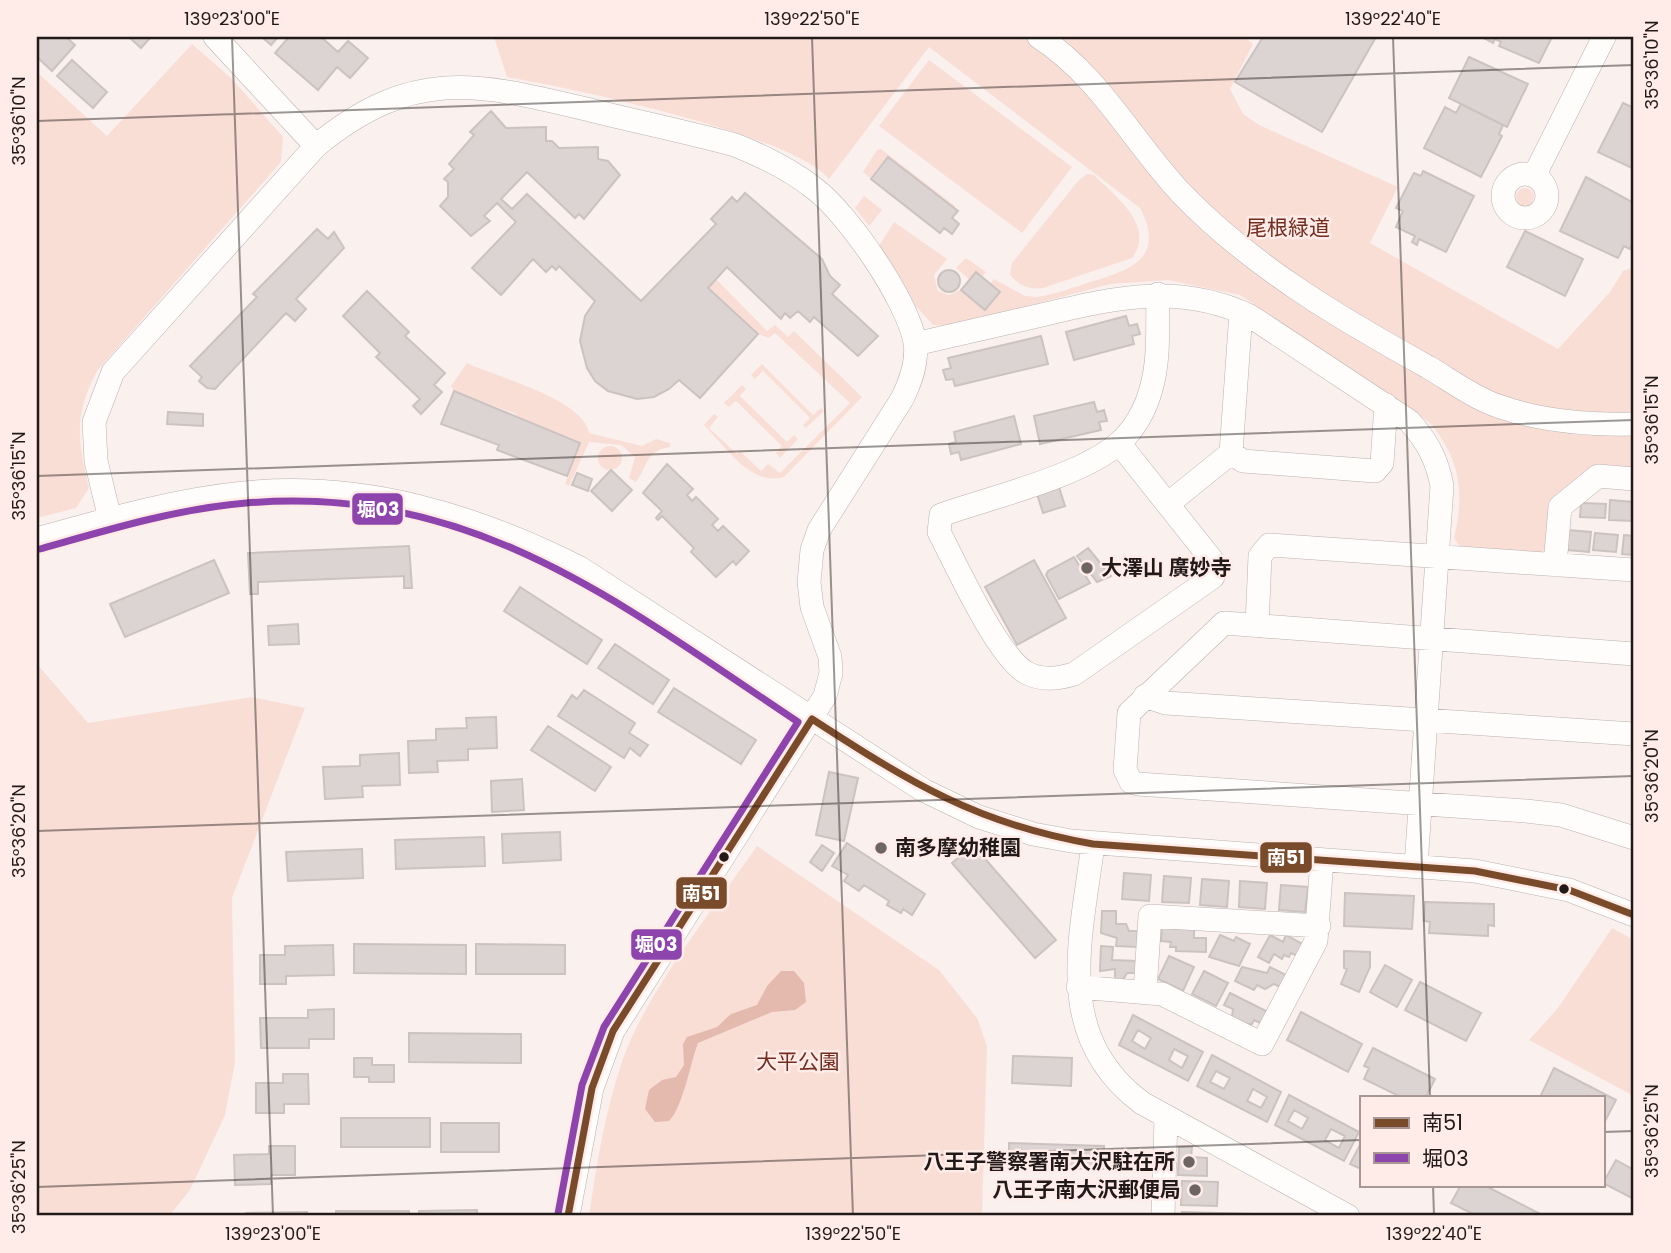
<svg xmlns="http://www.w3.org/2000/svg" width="1671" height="1253" font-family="Poppins,'Noto Sans JP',sans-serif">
<rect width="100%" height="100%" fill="#faf0ed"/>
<!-- green -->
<path fill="#f9ded6" d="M494 37H1244L1253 44 1230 89 1243 114 1259 125 1398 187 1370 243 1558 349 1610 292 1623 271 1634 267V471L1596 468 1550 544 1541 553 1461 548 1454 538C1465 493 1460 459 1430 423L1240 295 1168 280 1110 284 952 326 933 325 914 304 879 246 894 222 947 259 934 275 938 291 949 295 961 290 984 310 1000 292 990 284 994 279 1025 296 1037 297C1055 294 1073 288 1090 282 1131 270 1166 258 1140 208L929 47 829 179C791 134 571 88 507 77Z
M192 44 231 78 283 137 281 162 97 371C73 416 78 441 89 488L76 508 37 518V72L107 136Z
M929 60 1072 167 1022 233 879 126Z
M881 149 955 206V208L888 156 870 178 863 172 877 150Z
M1087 174 1094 175C1116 197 1156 226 1132 258L1043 288C1029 290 1020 286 1010 275L1012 263 1078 181Z
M1516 197a9 9 0 1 1 18 0a9 9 0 1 1-18 0Z
M864 196 882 210 869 226 855 208Z
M966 258 986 272 982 277 976 272 970 280 956 268Z
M716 279 767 331 775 325 788 337 794 331 862 397 784 477C751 487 725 446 704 425L714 414 718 417 709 428 737 454 740 451 761 471 768 464 780 473 850 403 775 333 769 338 758 334 708 288Z
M467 363C496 377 584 399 589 433L642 446 656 439 670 443V447C645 451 648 466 636 482L629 478 635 457 621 445 589 442 569 486 565 484 580 444 515 418 516 414 454 391 451 386Z
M762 364 813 415 821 408 824 411 806 428 803 425 810 418 763 371 755 379 751 375Z
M742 385 746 389 740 396 787 442 794 435 798 439 780 458 776 453 782 446 736 401 729 407 724 403Z
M598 458a12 12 0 1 1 24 0a12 12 0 1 1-24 0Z
M37 664 88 723 252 697 305 708 232 898 235 1062 225 1115 190 1190 169 1216H37Z
M757 846 939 970 977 1018 987 1046 982 1216H589C597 1163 605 1110 623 1059 647 991 715 907 757 846Z
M1612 928 1634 940V1096L1529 1040 1558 1008Z"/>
<!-- water -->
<path fill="#e4b9ae" d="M781 971H794L804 983 806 1002 795 1010 772 1012 698 1043C690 1064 683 1107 669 1121L655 1122 645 1109 649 1090 662 1080 676 1077 684 1065 683 1044 687 1037 717 1027 731 1014 757 1005 767 986Z"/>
<!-- building -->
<path fill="#dcd4d2" stroke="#ccc3c1" stroke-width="2" fill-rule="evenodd" d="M37 37H66L75 45 52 71 37 57Z
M129 37H151L141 48Z
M262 37H278L271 45Z
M289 37H321L338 52 348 41 368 58 350 78 337 67 318 90 275 53Z
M1263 37H1376L1322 132 1235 82Z
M1482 37H1552L1539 63 1499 46 1501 42 1495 39 1493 43Z
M1469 57 1528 84 1507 127 1449 98Z
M72 60 107 92 93 108 57 76Z
M1623 103 1634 108V169L1598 152Z
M1461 104 1503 125 1499 134 1502 136 1481 177 1424 148 1445 107 1456 113Z
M491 111 506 128 546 127V141H552L559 148 598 147V159L608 161 620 175 584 219 579 214 575 218 527 172 501 199 512 209 527 194 641 301 716 224 711 219 732 197 737 202 745 193 822 259 830 276 840 285 832 294 878 336 858 356 814 317 810 322 798 311 790 318 785 313 781 319 727 267 708 288 758 334 700 398 679 380 669 389 654 397 637 399 608 391 595 381 587 368 580 341 585 316 595 301 559 266 556 270 552 266 546 272 533 259 501 295 472 268 516 222 497 203 484 216 490 221 471 236 440 206 448 197V182L444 179 454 169 449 164 474 135 470 132Z
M888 157 958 211 952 218 959 224 952 234 944 228 940 233 871 179Z
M1423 171 1474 196 1446 252 1419 239 1417 245 1412 242 1415 236 1396 227 1403 211 1396 208 1414 173 1421 176Z
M1586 177 1634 203V239L1630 249 1624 246 1618 258 1560 231Z
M317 229 328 239 334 232 344 248 296 299 306 309 295 321 286 313 215 389 207 388 199 381 202 377 190 366 257 297 253 294Z
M1525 231 1583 259 1565 296 1507 267Z
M938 281a11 11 0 1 1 22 0a11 11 0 1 1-22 0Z
M976 272 1000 292 985 310 961 290Z
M367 291 409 332 405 336 445 373 434 385 442 392 421 414 413 406 420 399 376 357 380 353 343 316Z
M1126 316 1129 326 1137 324 1140 334 1132 336 1134 344 1074 360 1066 332Z
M1041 336 1048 364 955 386 953 379 946 380 943 370 951 368 948 358Z
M454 391 580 443 567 476 497 450 499 445 441 424Z
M1094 402 1097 412 1104 410 1107 421 1099 422 1101 430 1040 444 1034 416Z
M168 412 203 414V426L167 424Z
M1014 416 1021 444 961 460 959 452 951 454 949 444 956 442 954 432Z
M667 464 693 489 687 495 692 501 696 497 718 519 712 525 718 531 723 526 749 551 736 565 733 561 716 577 691 552 694 548 662 516 658 520 656 518 662 511 643 493Z
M611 470 632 490 612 511 591 491Z
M577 473 592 479 588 491 572 485Z
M1059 487 1065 506 1043 513 1037 494Z
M1610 500 1634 502V521L1609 520Z
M1581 503 1606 504 1605 518 1580 517Z
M1568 530 1591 532 1589 552 1567 550Z
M1595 533 1618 535 1616 552 1593 550Z
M1624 535 1634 536V555L1622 554Z
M409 546 412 588H404V576L258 582V594H250L248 553Z
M1088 548 1111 576 1097 582 1077 556Z
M1074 557 1090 583 1059 599 1046 575 1048 571Z
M214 560 229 593 125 637 110 604Z
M1034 560 1066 618 1017 645 985 587Z
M520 587 602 640 587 664 504 611Z
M298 624 299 644 269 645 268 626Z
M615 644 669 680 653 704 598 668Z
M674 688 756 740 741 764 658 712Z
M584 690 635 723 629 733 648 745 640 756 630 748 624 758 558 716 572 695 577 699Z
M496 717 497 748 468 749V760L437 761 438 772 409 773 408 741 436 740V729L467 728 466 718Z
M548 726 611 767 595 791 531 750Z
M399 753 400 785 362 786 363 797 325 799 323 767 360 766V755Z
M829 772 858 778 844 841 816 835Z
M522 779 524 810 492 812 491 781Z
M560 832 561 860 503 863 502 834Z
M484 837 485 866 396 869 395 840Z
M847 843 925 894 912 915 903 909 901 913 887 905 889 901 864 885 859 891 844 881 848 875 832 866Z
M822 845 834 853 822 871 810 862Z
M973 845 1056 940 1035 958 952 863Z
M362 849 363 878 288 881 286 852Z
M1124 873 1151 875 1149 901 1122 899Z
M1164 876 1191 878 1189 903 1162 902Z
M1202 879 1229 881 1227 907 1200 905Z
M1240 881 1267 883 1265 909 1239 907Z
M1281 885 1308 887 1305 912 1279 910Z
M1345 893 1414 896 1412 929 1344 926Z
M1425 902 1494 904V926L1488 925V936L1429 933 1430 922 1424 921Z
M1102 911H1116V924H1126L1129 931H1138L1137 947 1116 946 1117 938 1101 933Z
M1162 928 1194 929V938H1206V952L1176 951V947H1170L1171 942 1161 941Z
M1220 935 1234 941 1236 937 1250 944 1239 966 1209 957Z
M1270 935 1283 942 1286 935 1304 945 1298 956 1291 953 1289 957 1284 955 1282 959 1274 954 1269 963 1258 957Z
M354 944 466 945V974L354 973Z
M476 944 565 945V974H476Z
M333 945 334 975 286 976V984H260V955H285V946Z
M1101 946 1113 947 1112 960 1137 961V973H1127L1122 982 1115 981V969L1100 971Z
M1344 951 1370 952V967L1359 992 1341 984 1347 969 1344 968Z
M1169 956 1194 967 1183 991 1158 979Z
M1385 965 1412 980 1397 1007 1370 992Z
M1242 967 1267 973 1270 967 1288 976 1282 988 1274 984 1265 989 1257 985 1254 990 1235 981Z
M1204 971 1228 983 1216 1006 1192 994Z
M1420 982 1481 1013 1466 1041 1405 1010Z
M1230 993 1268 1012 1262 1024 1254 1020 1252 1024H1247L1232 1017 1233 1009 1224 1005Z
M334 1009V1039H309V1048H261L260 1018H308V1010Z
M1301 1012 1362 1044 1348 1072 1287 1040Z
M1133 1015 1203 1052 1188 1081 1119 1045ZM1138 1030 1151 1038 1145 1049 1132 1041ZM1174 1049 1188 1056 1182 1068 1169 1060Z
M409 1033 521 1034V1063L409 1062Z
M1373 1048 1435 1079 1426 1097H1401L1364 1079 1369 1068 1364 1066Z
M1212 1055 1281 1092 1267 1122 1197 1086ZM1216 1071 1230 1078 1224 1089 1210 1082ZM1253 1089 1267 1097 1261 1108 1247 1101Z
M1013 1056 1072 1058 1071 1086 1012 1083Z
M354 1058H372V1065H394V1082H369V1077H354Z
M1554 1068 1616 1100 1603 1125V1097H1540Z
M283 1074H308L309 1104H284V1113H256V1083H283Z
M1289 1095 1359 1132 1344 1161 1275 1125ZM1294 1110 1308 1118 1302 1129 1288 1121ZM1331 1129 1345 1136 1339 1148 1325 1140Z
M341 1118H430V1147H341Z
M441 1123H499V1152H441Z
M1009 1143 1104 1146 1103 1169 1009 1167Z
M1361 1143V1169L1350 1164Z
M269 1146H295V1175H271V1184L235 1185 234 1155 269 1154Z
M1179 1147H1192L1191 1157 1207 1158V1176L1178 1175Z
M1616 1160 1634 1170V1199L1603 1183Z
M1182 1181 1218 1182 1217 1206 1181 1205Z
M1461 1185H1484L1544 1216H1477L1451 1203Z
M477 1210V1216H419V1211Z
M336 1211H409V1216H336Z
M307 1212V1216H246V1213Z
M1182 1212 1252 1214V1216H1182Z"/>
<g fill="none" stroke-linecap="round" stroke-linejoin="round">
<!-- minor casing -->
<g stroke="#bab2af" stroke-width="24">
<path id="minor" d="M215 37 316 146
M1039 37C1099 75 1133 142 1181 193 1251 266 1341 319 1428 367 1450 380 1474 398 1498 406 1540 421 1590 425 1634 424
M1503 196a22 22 0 1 1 44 0a22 22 0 1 1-44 0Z
M1534 176 1604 37
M915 344C959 334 1002 324 1046 314 1117 297 1181 283 1250 316L1409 421C1427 441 1437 459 1442 486L1416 866
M1119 443 1216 565 1213 577 1074 674C1058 679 1042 681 1027 673 998 658 956 564 939 532L941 515C991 497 1080 477 1119 443 1134 430 1146 409 1151 389 1160 359 1157 325 1158 294
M1231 453 1243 461 1375 471 1382 463 1386 405
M1169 503 1231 453 1241 312
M110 519 96 461 94 422 113 372 316 146C414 66 477 83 590 110 638 122 687 132 735 145 763 156 791 170 815 189 849 215 907 300 915 342 918 362 911 381 902 399L819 530 812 550 809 582 812 607 830 657 831 673 825 696 613 1031 592 1088 568 1216
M37 539C105 520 173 500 244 493 363 481 475 515 580 568L923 790 979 817 1033 834 1071 841 1475 871 1569 890 1634 915
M1555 565 1560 507 1598 476 1634 479
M1257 626 1260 556 1269 545 1634 570
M1634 654 1224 623 1129 713 1125 770 1131 782 1138 784 1526 811 1561 815 1634 838
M1145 696 1166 703 1634 734
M1093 844C1081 940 1052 1036 1142 1103L1348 1216
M1078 987 1162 994 1262 1044 1316 941 1322 860
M1145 991 1150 916 1319 926
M1163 1216 1166 1118"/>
</g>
<!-- minor -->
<use href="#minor" stroke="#fefdfc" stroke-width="23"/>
<!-- bus-1 casing -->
<g stroke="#ffece8" stroke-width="12">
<path id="bus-1" d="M568 1216 592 1088 613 1031 812 719C909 782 977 824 1093 844L1475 871 1569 890 1634 915"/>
</g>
<!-- bus-2 casing -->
<g stroke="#ffece8" stroke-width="12">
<path id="bus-2" d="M40 549C107 530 176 509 246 503 472 484 621 604 798 722L604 1027 582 1085 558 1214"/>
</g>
<!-- bus-1 -->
<use href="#bus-1" stroke="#7a4b2a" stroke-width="7"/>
<!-- bus-2 -->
<use href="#bus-2" stroke="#8e44ad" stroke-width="7"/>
</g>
<!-- ticks -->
<path fill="none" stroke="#221a18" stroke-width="2" stroke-opacity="0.45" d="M232 37 273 1216M812 37 853 1216M1393 37 1430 1097M37 121 1634 65M37 476 1634 420M37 831 1634 776M1603 1132 1634 1131M1433 1185 1434 1216M37 1187 1361 1140"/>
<!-- markers -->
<g fill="#6e6563" stroke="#ffece8" stroke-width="2.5">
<circle cx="1087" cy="568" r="7"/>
<circle cx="881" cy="848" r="7"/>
<circle cx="1189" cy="1162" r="7"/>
<circle cx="1195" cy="1190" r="7"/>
</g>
<g fill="#221a18" stroke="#ffece8" stroke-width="2.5">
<circle cx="724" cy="857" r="6"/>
<circle cx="1564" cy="889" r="6"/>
</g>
<g text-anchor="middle" stroke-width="5" stroke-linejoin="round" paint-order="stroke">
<!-- park labels -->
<g font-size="21" fill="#732d1e" stroke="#ffece8">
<text x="1288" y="235">尾根緑道</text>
<text x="798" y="1069">大平公園</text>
</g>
<!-- poi labels -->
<g font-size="21" font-weight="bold" fill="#221a18" stroke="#ffece8" text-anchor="start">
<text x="1101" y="575">大澤山 廣妙寺</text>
<text x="895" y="855">南多摩幼稚園</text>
<text x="1175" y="1169" text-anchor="end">八王子警察署南大沢駐在所</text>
<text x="1181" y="1197" text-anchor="end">八王子南大沢郵便局</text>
</g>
</g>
<g stroke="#ffece8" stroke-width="2.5">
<rect x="351" y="492" width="53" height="34" rx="7" fill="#8e44ad"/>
<rect x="1259" y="841" width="54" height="33" rx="7" fill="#7a4b2a"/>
<rect x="675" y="876" width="53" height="34" rx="7" fill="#7a4b2a"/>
<rect x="630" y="928" width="53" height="33" rx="7" fill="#8e44ad"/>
</g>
<g font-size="19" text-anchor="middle" font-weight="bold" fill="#fff">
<text x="378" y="516">堀03</text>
<text x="1286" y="864">南51</text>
<text x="701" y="900">南51</text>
<text x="656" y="951">堀03</text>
</g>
<!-- border -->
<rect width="1671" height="1253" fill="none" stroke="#ffece8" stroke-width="77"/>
<!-- legend -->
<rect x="1360" y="1096" width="245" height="91" fill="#ffece8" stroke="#a79895" stroke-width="2"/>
<rect x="1374" y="1118" width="35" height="10" fill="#7a4b2a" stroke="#a79895" stroke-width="2"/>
<text x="1422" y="1130" font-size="21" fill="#221a18">南51</text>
<rect x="1374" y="1153" width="35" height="10" fill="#8e44ad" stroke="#a79895" stroke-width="2"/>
<text x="1422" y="1166" font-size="21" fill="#221a18">堀03</text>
<rect x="38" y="38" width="1594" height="1176" fill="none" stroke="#221a18" stroke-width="2.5"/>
<g font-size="18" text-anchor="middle" fill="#221a18">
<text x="232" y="25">139°23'00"E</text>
<text x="812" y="25">139°22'50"E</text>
<text x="1393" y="25">139°22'40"E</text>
<text transform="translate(1652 65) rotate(-90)" y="6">35°36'10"N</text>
<text transform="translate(19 121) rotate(-90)" y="6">35°36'10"N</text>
<text transform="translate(1652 420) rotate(-90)" y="6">35°36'15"N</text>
<text transform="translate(19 476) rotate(-90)" y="6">35°36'15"N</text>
<text transform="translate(1652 776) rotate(-90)" y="6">35°36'20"N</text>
<text transform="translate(19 831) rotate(-90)" y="6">35°36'20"N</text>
<text transform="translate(1652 1131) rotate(-90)" y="6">35°36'25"N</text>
<text transform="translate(19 1187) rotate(-90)" y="6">35°36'25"N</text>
<text x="273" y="1240">139°23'00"E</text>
<text x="853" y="1240">139°22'50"E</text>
<text x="1434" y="1240">139°22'40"E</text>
</g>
</svg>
